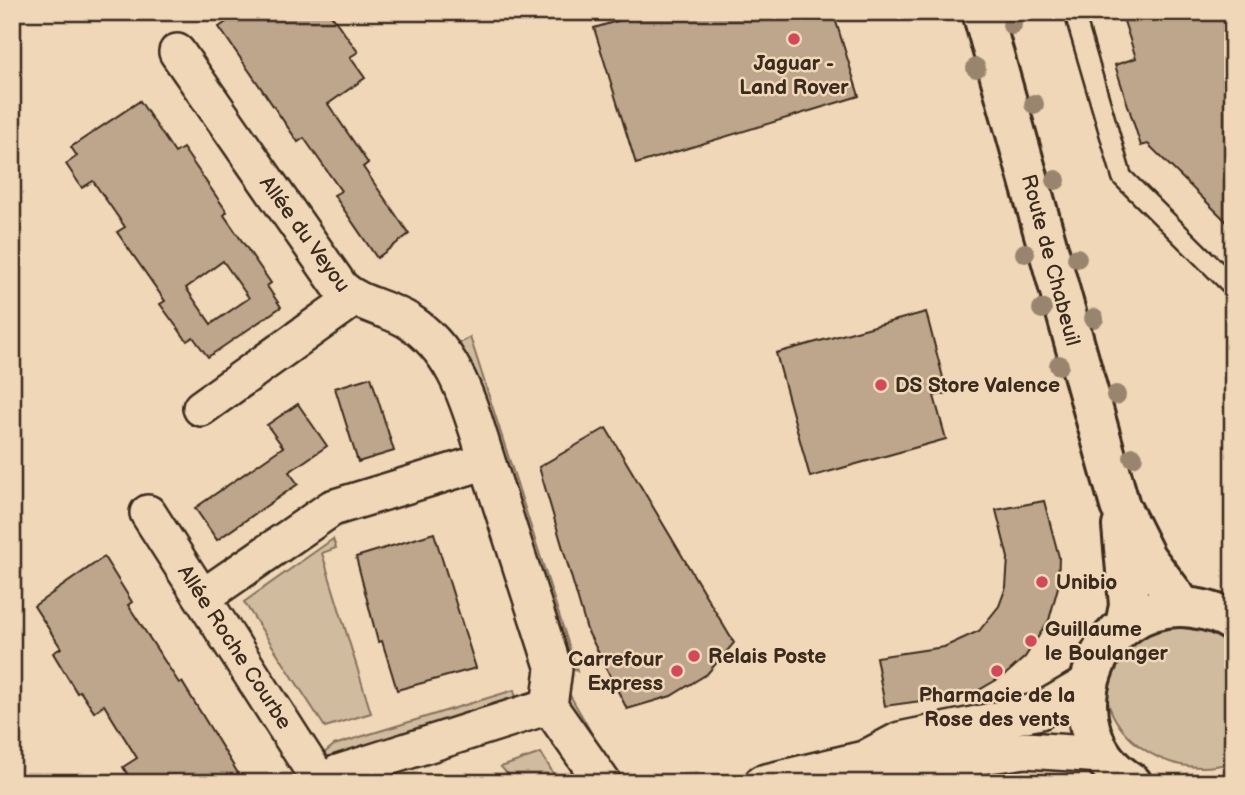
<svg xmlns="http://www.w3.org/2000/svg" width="1245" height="795" font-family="'Balsamiq Sans',sans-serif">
<rect width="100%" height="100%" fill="#efd7b7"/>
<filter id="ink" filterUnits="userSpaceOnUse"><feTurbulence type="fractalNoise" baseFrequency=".0143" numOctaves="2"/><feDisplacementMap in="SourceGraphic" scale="14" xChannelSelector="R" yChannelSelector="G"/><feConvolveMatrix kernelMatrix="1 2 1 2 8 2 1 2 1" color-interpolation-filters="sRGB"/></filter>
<g filter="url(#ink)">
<!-- green -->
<path fill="#d1bb9e" stroke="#86725e" stroke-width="2" d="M470 337 472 343 577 671 565 664 454 347Z
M333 539 336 548 322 553 371 713 325 727 244 602Z
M1177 627 1208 632 1233 647V762C1126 795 1039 650 1177 627Z
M514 690 517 702 331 758 323 754 334 745Z
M567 690 620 783 568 705Z
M541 753 559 783H516L501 767Z"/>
<!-- building -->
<path fill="#bda68c" stroke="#3b2a1e" stroke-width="2" fill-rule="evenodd" d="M241 12H329L358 52 350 57 365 78 328 104 368 163 363 167 409 234 377 258 334 195 341 191 304 138 298 142 219 27Z
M647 12H833L859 96 636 164 594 28Z
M1121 12H1233V228L1148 144 1141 146 1115 65 1136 58Z
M140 101 175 153 183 148 227 212 224 215 271 283 267 286 281 307 208 357 193 337 187 341 160 304 165 301 117 232 125 227 93 181 82 188 66 164 77 156 71 147ZM223 261 249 298 211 324 186 288Z
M926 312 947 393 934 396 946 439 810 477 776 353Z
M371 377 394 451 358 462 335 388Z
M298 404 327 446 289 472 298 484 217 540 195 508 283 447 267 425Z
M606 428 734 643 707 674 671 696 627 709 587 630 539 467Z
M1044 501 1059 557 1058 587 1049 620 1025 657 1005 675 979 690 950 697 885 706 876 657 944 647 979 631 999 606 1006 587 1008 558 996 510Z
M434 533 476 668 397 690 382 641 378 642 356 557Z
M104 557 132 602 128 605 179 683 182 682 244 783H133L123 767 137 758 104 705 94 712 80 691 77 693 53 653 61 648 34 606Z"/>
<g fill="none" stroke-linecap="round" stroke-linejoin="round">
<!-- service casing -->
<g stroke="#3b2a1e" stroke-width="23">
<path id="service" d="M1074 12 1122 177 1233 287"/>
</g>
<!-- minor casing -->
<g stroke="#3b2a1e" stroke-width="40">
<path id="minor" d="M177 52 341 288C360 305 385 307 407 320 458 351 470 409 487 461
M201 408 353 299
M148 513 321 783
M203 597 332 508 487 461 554 669 549 706
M864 759 904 766 1026 750 1102 755
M325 783 338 773 549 706 603 783
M762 783 864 759 900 740 1040 711 1088 683"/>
</g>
<!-- secondary casing -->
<g stroke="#3b2a1e" stroke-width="44">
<path id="secondary" d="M982 12 1120 506 1146 558 1183 607
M1122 526 1129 605 1125 626
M1132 783C1046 731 1093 595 1193 608 1206 610 1222 614 1233 622"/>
</g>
<!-- service -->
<use href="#service" stroke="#efd7b7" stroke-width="18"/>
<!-- minor -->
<use href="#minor" stroke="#efd7b7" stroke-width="35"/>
<!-- secondary -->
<use href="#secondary" stroke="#efd7b7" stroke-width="38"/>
</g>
<!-- trees -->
<g fill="#99846d">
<circle cx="1012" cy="25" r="10"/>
<circle cx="976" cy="68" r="10"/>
<circle cx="1034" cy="104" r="10"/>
<circle cx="1056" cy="180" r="10"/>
<circle cx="1025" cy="253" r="10"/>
<circle cx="1077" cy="258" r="10"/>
<circle cx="1042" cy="309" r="10"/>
<circle cx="1094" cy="318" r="10"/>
<circle cx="1059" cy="365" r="10"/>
<circle cx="1116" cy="395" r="10"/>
<circle cx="1133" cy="457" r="10"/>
</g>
</g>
<!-- markers -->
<g fill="#d1495b" stroke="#efd7b7" stroke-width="2.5">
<circle cx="794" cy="39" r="7"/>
<circle cx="881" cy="385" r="7"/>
<circle cx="1042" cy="582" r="7"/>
<circle cx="1031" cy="641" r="7"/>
<circle cx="694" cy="656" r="7"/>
<circle cx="677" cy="671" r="7"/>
<circle cx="997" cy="671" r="7"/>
</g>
<g text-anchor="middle" stroke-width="5" stroke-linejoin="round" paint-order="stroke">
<!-- poi labels -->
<g font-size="21" font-weight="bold" fill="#3b2a1e" stroke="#efd7b7" text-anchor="start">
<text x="794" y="70" text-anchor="middle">Jaguar -<tspan x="794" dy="24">Land Rover</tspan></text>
<text x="895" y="392">DS Store Valence</text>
<text x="1056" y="589">Unibio</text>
<text x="1045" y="636">Guillaume<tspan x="1045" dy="24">le Boulanger</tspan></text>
<text x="708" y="663">Relais Poste</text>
<text x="663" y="666" text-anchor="end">Carrefour<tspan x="663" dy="24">Express</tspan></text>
<text x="997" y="702" text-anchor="middle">Pharmacie de la<tspan x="997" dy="24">Rose des vents</tspan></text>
</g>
<!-- street labels -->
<g font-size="21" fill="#3b2a1e" stroke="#efd7b7">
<text transform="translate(305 234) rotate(54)" y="7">Allée du Veyou</text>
<text transform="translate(1051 260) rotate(75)" y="7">Route de Chabeuil</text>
<text transform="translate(235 647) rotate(57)" y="7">Allée Roche Courbe</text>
</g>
</g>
<!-- margin -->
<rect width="1245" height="795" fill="none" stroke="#efd7b7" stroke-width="42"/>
<rect x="21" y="21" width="1203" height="753" fill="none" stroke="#3b2a1e" stroke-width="2.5" filter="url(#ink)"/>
</svg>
